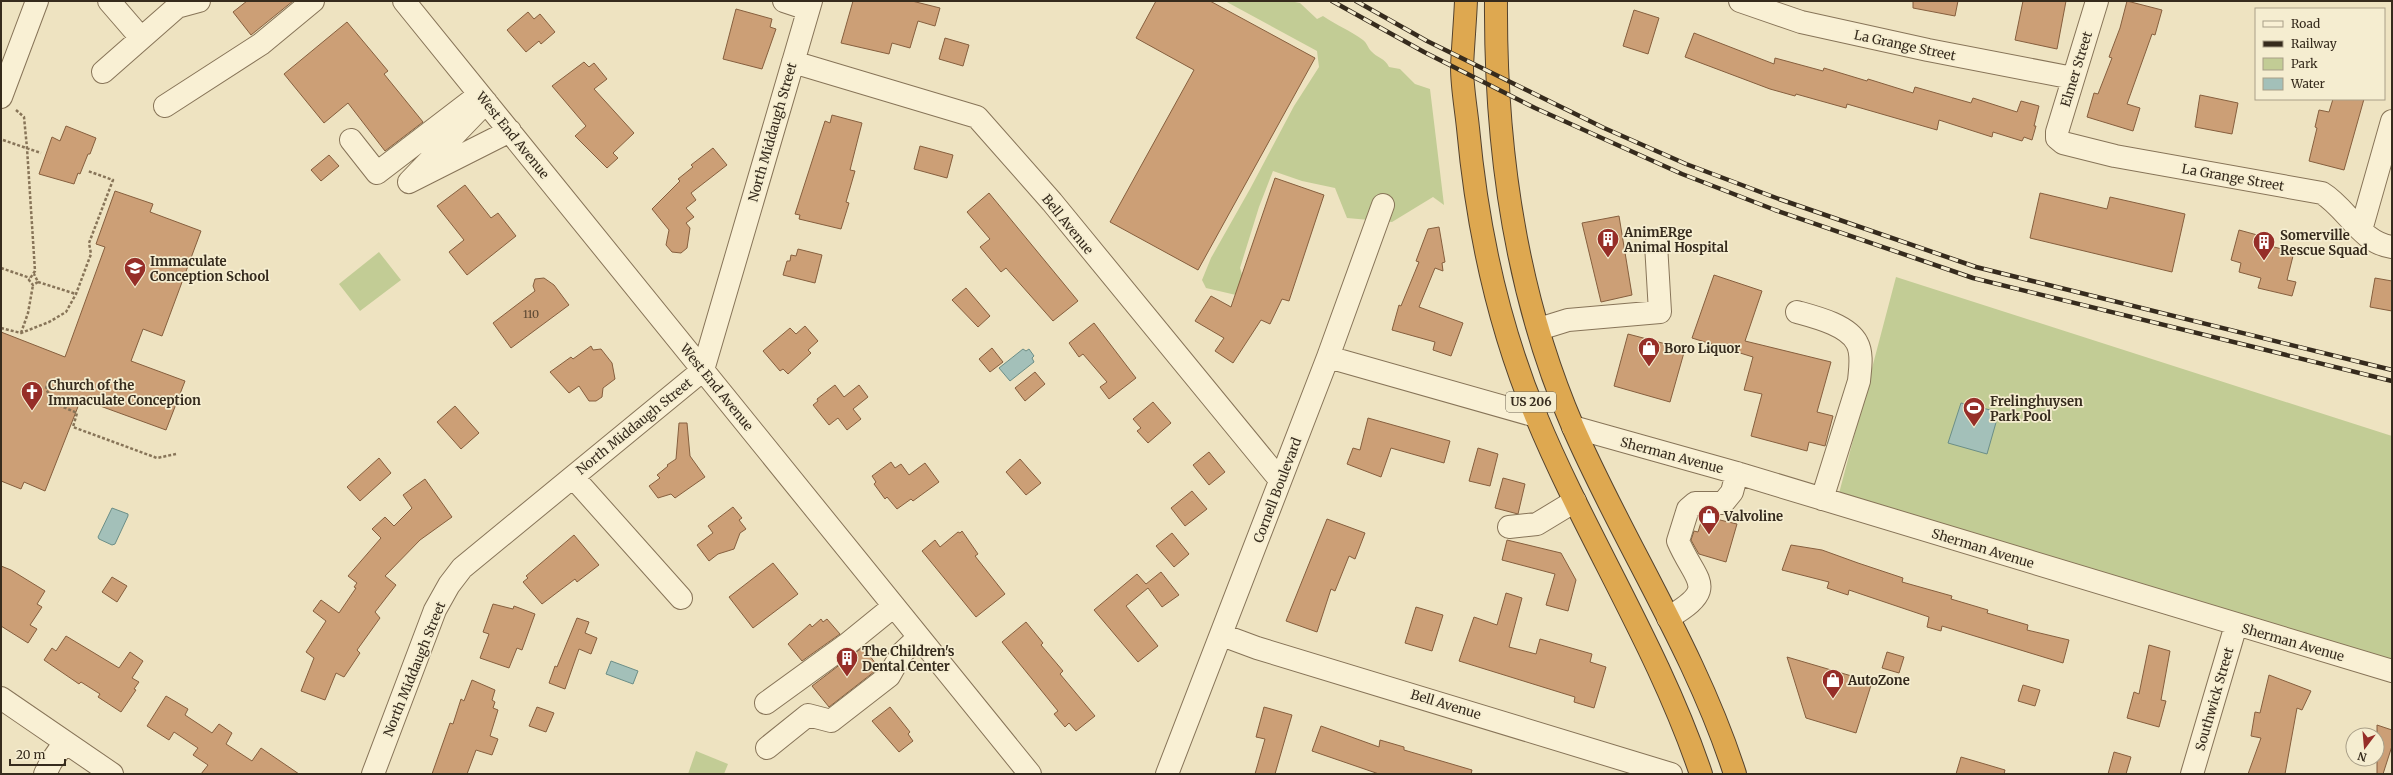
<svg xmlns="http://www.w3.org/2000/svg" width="2393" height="775" font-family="Merriweather,serif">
<rect width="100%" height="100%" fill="#eee3c1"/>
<!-- green -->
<path fill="#c2cc95" d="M1225 1H1290L1300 3 1317 19 1323 16C1336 25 1351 31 1363 40 1367 43 1368 48 1371 51 1377 58 1385 58 1389 67L1400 69 1415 84 1430 89 1444 205 1433 197 1392 222 1347 218 1335 188 1302 181 1273 171 1259 207 1240 268 1248 294 1236 295 1206 288 1202 280 1211 258 1250 189 1294 106 1319 67 1317 51Z
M379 252 401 280 360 311 339 284Z
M1896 277 2392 436V666L1837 501Z
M696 751 728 764 724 774H688Z"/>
<!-- water -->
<path fill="#a3c0b9" stroke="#6b8e87" d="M1023 349 1026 351 1029 349 1034 356 1032 358 1034 362 1010 381 999 368Z
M1961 403 1999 412 1987 454 1948 443Z
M112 508 128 514V516L115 544 112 545 99 539 98 537Z
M611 661 638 671 633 684 606 674Z"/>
<!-- building -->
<path fill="#cc9f76" stroke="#865f3e" d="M247 1H293L251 35 233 12Z
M853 1H912L940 8 935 26 918 21 910 48 892 43 889 54 841 43Z
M1156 1H1210L1315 58 1198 270 1110 222 1194 70 1136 38Z
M1913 1H1958L1955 16 1913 8Z
M2023 1H2066L2057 49 2015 40Z
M2127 1 2162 10 2155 35 2152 34 2127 104 2140 108 2133 131 2087 117 2094 93 2098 94 2112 58 2109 57 2120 28Z
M736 9 772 19 770 27 776 29 762 69 723 59Z
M1634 10 1659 18 1648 54 1623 46Z
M528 12 534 19 540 14 555 32 541 44 539 41 526 52 507 30Z
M347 22 388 71 384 74 423 122 385 151 348 103 324 123 284 74Z
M1694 33 1774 64 1775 58 1823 71 1824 68 1867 81 1868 79 1913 93 1915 87 1971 103 1973 98 2017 112 2021 101 2039 106 2034 126H2036L2032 140 2024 137 2022 141 1993 132 1992 137 1939 120 1937 130 1847 104 1846 108 1796 94 1795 96 1770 89 1685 57Z
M945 38 969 45 963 66 939 59Z
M584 62 589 67 594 63 607 79 594 89 634 133 613 153 618 158 607 168 575 136 586 126 552 86Z
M2200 95 2238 103 2232 134 2195 127Z
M2333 99H2364L2344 170 2309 161 2317 128 2315 127 2319 110 2329 112Z
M832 115 862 123 850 170 855 171 846 202 849 203 841 229 799 219 800 215 795 214 825 121 830 123Z
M66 126 96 138 90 154H88L80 174 78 173 74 184 39 174 52 137 60 141Z
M920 146 953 155 947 178 914 169Z
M713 148 727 165 691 193 696 200 686 208 694 217 686 223 690 228 687 248 681 253 672 252 666 245 669 230 652 209 680 181 678 179 693 167 691 165Z
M329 155 339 166 321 181 311 170Z
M1275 178 1324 195 1289 301 1282 299 1270 324 1261 320 1233 363 1215 351 1224 338 1195 321 1211 296 1231 307Z
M465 185 491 218 498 213 516 236 467 275 449 252 464 240 437 206Z
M115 191 153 204 150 212 201 231 162 336 143 329 131 361 185 381 166 430 81 399 45 491 24 482 21 489 1 481V332L65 357 105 247 96 244Z
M989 193 1078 301 1053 321 1006 268 1001 272 980 247 990 239 967 212Z
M2040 193 2107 209 2110 197 2185 214 2172 272 2030 238Z
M1619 216 1632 295 1601 302 1582 223Z
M1439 227 1445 262 1442 263 1443 271 1435 268 1419 307 1463 323 1451 356 1433 350 1435 342 1392 330 1399 305 1401 306 1419 262 1416 261 1428 229Z
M2239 230 2272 239 2270 246 2294 252 2287 280 2296 282 2292 296 2258 288 2261 278 2239 272 2241 263 2231 260Z
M798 249 822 255 815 283 783 275 787 261H790L791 255 796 256Z
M1714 275 1762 291 1745 341 1831 362 1817 412 1833 416 1825 446 1809 442 1807 451 1751 436 1762 394 1744 390 1753 357 1692 338Z
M544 278 554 285 569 305 511 348 493 323 535 291 533 286 535 279Z
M2375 278 2392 281V311L2370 307Z
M966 288 990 316 978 327 952 300Z
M1094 323 1136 378 1109 399 1100 387 1107 382 1083 354 1079 357 1069 343Z
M805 326 818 341 808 350 811 353 788 374 783 369 780 371 763 351 790 328 796 334Z
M1628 334 1685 349 1670 402 1614 386Z
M591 346 593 350 601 349 612 363 615 379 603 388 602 397 596 401H589L579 386 569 393 550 372 571 357 573 359Z
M992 348 1003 362 990 372 979 359Z
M1035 372 1045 384 1025 401 1015 388Z
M835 385 844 397 859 385 868 397 853 409 861 419 847 430 838 418 829 425 813 405 818 401 817 399Z
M1153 402 1171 423 1148 443 1137 431 1141 428 1133 419Z
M455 406 479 433 461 449 437 422Z
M1368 418 1450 441 1444 463 1391 448 1381 477 1347 464 1353 448 1360 450Z
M679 423H687L690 456 705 477 675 498 671 494 658 498 649 486 660 478 657 475 668 466 667 465 676 459Z
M1478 448 1498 454 1490 486 1469 481Z
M1209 452 1225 472 1209 485 1193 465Z
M379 458 391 473 360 501 347 487Z
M1020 459 1041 483 1026 495 1006 472Z
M891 462 895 468 901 464 909 475 925 463 939 482 913 501 911 499 897 509 887 497 885 499 874 484 876 482 872 476Z
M1503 478 1525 484 1518 514 1495 508Z
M425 479 452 517 420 540 385 576 396 585 375 612 380 618 357 650 360 653 344 677 336 673 325 700 301 691 314 658 306 652 326 621 313 611 321 600 339 613 356 588 354 587 357 583 348 576 381 538 372 529 385 517 394 526 412 508 403 495Z
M1192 491 1207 509 1185 526 1171 508Z
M733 507 742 518 739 520 746 529 740 533 734 549 718 554 709 561 697 545 713 533 708 526Z
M1703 516 1737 524 1726 562 1699 554 1696 549 1691 540 1694 531 1698 532Z
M1327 519 1365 533 1355 559 1349 556 1335 591 1331 589 1317 632 1286 621Z
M962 531 978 554 975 556 1005 594 976 617 922 551 935 540 940 547 958 532 960 533Z
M1172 533 1189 554 1174 567 1156 546Z
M574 535 599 565 577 582 575 579 542 604 523 582 528 578 526 576Z
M1507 540 1561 553 1576 580 1568 611 1546 605 1555 574 1502 560Z
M1791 545 1822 550 1858 563 1903 578 1902 582 1952 596 1951 599 1988 610 1987 613 2028 625 2027 630 2069 640 2063 663 1942 626 1941 631 1927 627 1929 617 1849 590 1848 595 1827 588 1829 582 1782 570Z
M773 563 798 594 753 628 729 597Z
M1 566 11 570 45 591 37 604 42 607 30 625 37 629 28 643 1 626Z
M1161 572 1179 595 1162 607 1148 588 1126 606 1158 646 1138 662 1094 610 1137 574 1146 584Z
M112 577 127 586 117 602 102 592Z
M1506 593 1522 598 1509 647 1536 654 1540 639 1592 654 1590 662 1606 667 1594 708 1574 702 1575 697 1459 661 1474 617 1497 625Z
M493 604 513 609 514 606 535 614 522 650 517 648 509 668 480 658 489 634 483 632Z
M1416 607 1443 615 1432 651 1405 643Z
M577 618 589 622 585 633 597 638 591 654 579 649 565 689 549 683 555 666 557 667Z
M821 619 823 622 827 619 840 634 802 661 788 644 810 624 812 627Z
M1026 622 1043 643 1041 645 1063 671 1060 674 1095 716 1076 731 1069 723 1065 727 1054 714 1058 711 1002 642Z
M66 636 119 668 130 652 143 661 132 678 139 682 134 689 136 690 121 712 98 697 100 694 81 682 79 684 44 660 52 648 56 651Z
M2149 645 2170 651 2161 700 2166 701 2159 727 2127 718 2134 692 2139 694Z
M863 647 879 668 829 707 812 686Z
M1887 652 1904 657 1899 673 1882 668Z
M1787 657 1872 682 1856 733 1806 718Z
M2269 675 2311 691 2302 710 2297 708 2285 774H2248L2261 738 2251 736 2255 712 2260 713Z
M472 680 495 690 492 700 495 702 493 708 498 710 490 736 498 739 492 755 476 750 467 774H432L450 723 453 724 461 699 464 701Z
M2023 685 2040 690 2035 706 2018 701Z
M166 696 188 709 185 715 212 733 219 724 232 733 226 744 252 761 261 748 299 774H201L208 765 193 755 198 748 174 732 169 740 147 726Z
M537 707 554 713 546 732 529 726Z
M890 707 910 732 908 734 913 741 899 752 872 721Z
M1264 707 1292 715 1275 774H1255L1265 739 1256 737Z
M2377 725 2392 730V746L2383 774H2377Z
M1321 726 1379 747 1380 740 1404 747V750L1472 770 1471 774H1379L1312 751Z
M2114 752 2131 757 2126 774H2108Z
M1961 757 2005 770 2004 774H1956Z"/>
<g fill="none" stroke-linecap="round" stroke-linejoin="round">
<!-- minor casing -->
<g stroke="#877458" stroke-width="24">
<path id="minor" d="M109 1 141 38
M404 1 1030 774
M784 1 808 9
M1740 1 1801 22 1928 50 2073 78
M2097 1 2057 132V138L2063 143 2115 156 2322 193C2347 208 2361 243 2392 247
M793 62 977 117 1052 202 1280 480
M103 72 177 7 199 1
M1 97 37 1
M486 102 409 182 510 131
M165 106 261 44 313 1
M351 140 377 173 471 101
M2361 230 2392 121
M1797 312C1815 317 1848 325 1857 343 1863 354 1860 369 1859 381L1822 499
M1539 329 1568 320 1660 312 1656 244
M1328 357 1536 416
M1573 427 1737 473 2392 671
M573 477 681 598
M1509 527 1537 524 1575 501
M1668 618C1720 587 1696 583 1678 541L1688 509 1695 503H1723L1732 492 1737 473
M1222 635 1257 648 1671 774
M1 698 112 774
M766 703 846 645 894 606
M767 748 808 715 831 721 889 676 902 653 919 637
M45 774 51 762 65 742
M373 774 435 610 449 585 462 568 703 370 811 1
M1167 774 1328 357 1383 205
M2192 774 2236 625"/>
</g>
<!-- highway casing -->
<g stroke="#54422d" stroke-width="24">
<path id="highway" d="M1466 1C1465 23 1463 45 1462 67 1462 87 1466 108 1468 128 1477 226 1498 325 1536 416 1586 537 1659 649 1701 774
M1496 1C1495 146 1515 293 1573 427 1624 544 1696 652 1735 774"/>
</g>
<!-- path -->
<path stroke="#877458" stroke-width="2.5" stroke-dasharray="3 2" stroke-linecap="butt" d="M16 110 24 117 27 148 35 271 29 280 33 285 38 282 34 274
M3 140 41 153
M1 268 30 278
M38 282 76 294
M1 328 21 333 49 322 66 312 76 294 91 254 89 243 113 180 88 171
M21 333 28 313 33 285
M48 381 46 389 54 403 77 413 73 427 157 458 176 454"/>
<!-- minor -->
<use href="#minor" stroke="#f9f0d4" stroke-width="22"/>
<!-- highway -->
<use href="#highway" stroke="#dea850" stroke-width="22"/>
<!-- rail casing -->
<g stroke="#362b1d" stroke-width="4.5">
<path id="rail" d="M1332 1 1424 52 1535 108 1682 174 1775 210 1973 278 2392 381
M1356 1 1427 41 1604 128 1686 164 1779 199 1976 267 2392 370"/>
</g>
<!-- rail -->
<use href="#rail" stroke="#f5edd0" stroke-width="3" stroke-dasharray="9" stroke-linecap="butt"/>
</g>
<!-- icons -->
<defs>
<g id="building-pin" transform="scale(1.15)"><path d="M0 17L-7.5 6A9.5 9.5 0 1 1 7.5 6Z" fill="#962e28" stroke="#f5edd0"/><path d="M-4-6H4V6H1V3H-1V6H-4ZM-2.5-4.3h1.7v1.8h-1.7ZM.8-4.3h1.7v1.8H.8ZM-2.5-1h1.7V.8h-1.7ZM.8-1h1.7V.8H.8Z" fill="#fff"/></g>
<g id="school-pin" transform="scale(1.15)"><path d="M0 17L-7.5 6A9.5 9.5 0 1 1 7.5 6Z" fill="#962e28" stroke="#f5edd0"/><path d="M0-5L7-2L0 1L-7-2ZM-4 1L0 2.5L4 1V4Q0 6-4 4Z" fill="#fff"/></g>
<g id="shop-pin" transform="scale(1.15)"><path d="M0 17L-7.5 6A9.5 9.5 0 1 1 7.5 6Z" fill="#962e28" stroke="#f5edd0"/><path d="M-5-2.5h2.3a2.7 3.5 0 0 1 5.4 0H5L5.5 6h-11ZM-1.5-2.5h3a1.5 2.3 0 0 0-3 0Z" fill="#fff"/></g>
<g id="church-pin" transform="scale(1.15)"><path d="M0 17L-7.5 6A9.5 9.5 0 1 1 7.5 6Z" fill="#962e28" stroke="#f5edd0"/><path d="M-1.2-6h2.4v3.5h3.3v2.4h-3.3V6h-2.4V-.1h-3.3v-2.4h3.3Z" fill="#fff"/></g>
<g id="stadium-pin" transform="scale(1.15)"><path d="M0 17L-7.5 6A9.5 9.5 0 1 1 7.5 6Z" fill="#962e28" stroke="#f5edd0"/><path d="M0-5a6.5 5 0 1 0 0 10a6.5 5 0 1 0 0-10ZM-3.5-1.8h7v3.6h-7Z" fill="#fff"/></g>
</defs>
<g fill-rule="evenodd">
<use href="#building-pin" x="1608" y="239"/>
<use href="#building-pin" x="2264" y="242"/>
<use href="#school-pin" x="135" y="268"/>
<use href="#shop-pin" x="1649" y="348"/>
<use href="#church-pin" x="32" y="392"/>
<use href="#stadium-pin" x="1974" y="408"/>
<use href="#shop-pin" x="1709" y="516"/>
<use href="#building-pin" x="847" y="658"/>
<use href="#shop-pin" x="1833" y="680"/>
</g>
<g text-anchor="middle" stroke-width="3.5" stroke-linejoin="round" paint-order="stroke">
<!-- number labels -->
<g font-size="11" fill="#5c4833">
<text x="531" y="318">110</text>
</g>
<!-- shield labels -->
<rect fill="#f5edd0" stroke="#6f6553" stroke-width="1" x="1506" y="392" width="50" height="20" rx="3"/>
<g font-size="12" font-weight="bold" fill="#362b1d">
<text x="1531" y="406">US 206</text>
</g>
<!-- street labels -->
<g font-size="13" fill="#362b1d" stroke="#f5edd0">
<text transform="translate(1905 45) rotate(12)" y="5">La Grange Street</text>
<text transform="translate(2076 69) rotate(-73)" y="5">Elmer Street</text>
<text transform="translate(772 132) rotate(-74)" y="5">North Middaugh Street</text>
<text transform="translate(513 135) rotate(51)" y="5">West End Avenue</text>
<text transform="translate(2233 177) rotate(10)" y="5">La Grange Street</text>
<text transform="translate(1068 224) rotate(51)" y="5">Bell Avenue</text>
<text transform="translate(717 387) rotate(51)" y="5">West End Avenue</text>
<text transform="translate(634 426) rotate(-39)" y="5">North Middaugh Street</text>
<text transform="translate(1672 455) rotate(15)" y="5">Sherman Avenue</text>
<text transform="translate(1277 490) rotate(-69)" y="5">Cornell Boulevard</text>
<text transform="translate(1983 548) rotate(17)" y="5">Sherman Avenue</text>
<text transform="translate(2293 642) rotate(16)" y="5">Sherman Avenue</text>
<text transform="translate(414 669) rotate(-68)" y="5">North Middaugh Street</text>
<text transform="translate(2214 699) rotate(-74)" y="5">Southwick Street</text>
<text transform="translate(1446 704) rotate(17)" y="5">Bell Avenue</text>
</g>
<!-- poi labels -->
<g font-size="13" font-weight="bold" fill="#362b1d" stroke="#f5edd0" text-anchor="start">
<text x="1624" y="237">AnimERge<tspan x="1624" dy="15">Animal Hospital</tspan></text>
<text x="2280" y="240">Somerville<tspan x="2280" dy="15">Rescue Squad</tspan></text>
<text x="150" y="266">Immaculate<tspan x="150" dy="15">Conception School</tspan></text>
<text x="1664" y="353">Boro Liquor</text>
<text x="48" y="390">Church of the<tspan x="48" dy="15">Immaculate Conception</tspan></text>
<text x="1990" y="406">Frelinghuysen<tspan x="1990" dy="15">Park Pool</tspan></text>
<text x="1724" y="521">Valvoline</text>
<text x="862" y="656">The Children's<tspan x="862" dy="15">Dental Center</tspan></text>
<text x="1848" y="685">AutoZone</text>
</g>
</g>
<!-- border -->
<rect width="2393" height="775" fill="none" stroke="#362b1d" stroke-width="4"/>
<!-- legend -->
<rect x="2255" y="8" width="130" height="92" fill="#f5edd0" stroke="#a99f88"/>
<rect x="2263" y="21" width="20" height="6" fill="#f9f0d4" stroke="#a99f88"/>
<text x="2291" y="28" font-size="12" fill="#362b1d">Road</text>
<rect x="2263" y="41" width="20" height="6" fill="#362b1d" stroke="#a99f88"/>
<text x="2291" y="48" font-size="12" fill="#362b1d">Railway</text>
<rect x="2263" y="58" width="20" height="12" fill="#c2cc95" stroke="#a99f88"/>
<text x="2291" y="68" font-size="12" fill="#362b1d">Park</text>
<rect x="2263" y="78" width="20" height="12" fill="#a3c0b9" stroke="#a99f88"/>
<text x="2291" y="88" font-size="12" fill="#362b1d">Water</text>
<!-- north arrow -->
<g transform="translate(2365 747) rotate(196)"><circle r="19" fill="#f5edd0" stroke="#a99f88"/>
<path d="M0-3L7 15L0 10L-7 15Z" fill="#962e28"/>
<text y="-6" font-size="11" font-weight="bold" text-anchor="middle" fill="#362b1d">N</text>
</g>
<!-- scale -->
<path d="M10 759v6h55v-6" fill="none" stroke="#362b1d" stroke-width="2"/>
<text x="16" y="759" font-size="12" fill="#362b1d" stroke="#f5edd0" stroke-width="3" paint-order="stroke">20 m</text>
</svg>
